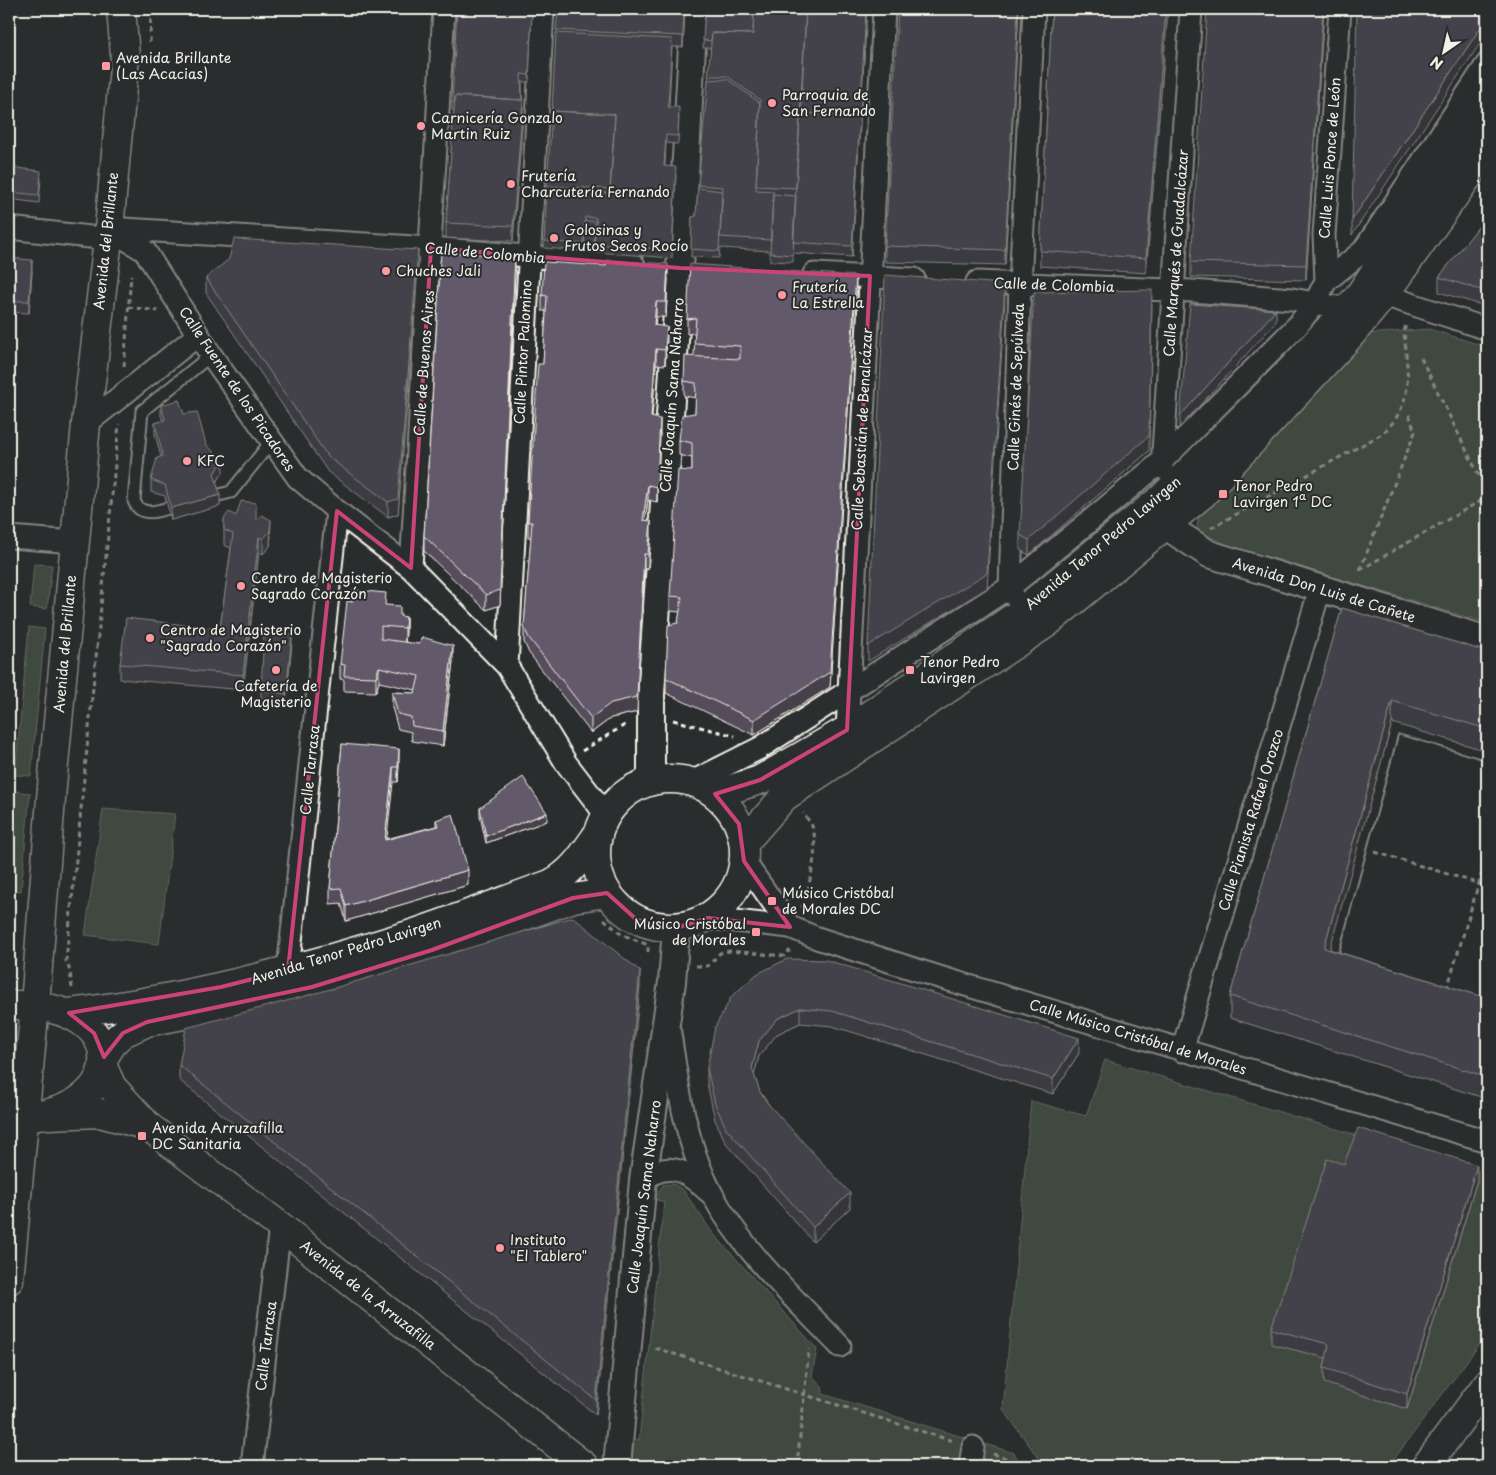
<svg xmlns="http://www.w3.org/2000/svg" width="1496" height="1475" font-family="'Playpen Sans',sans-serif">
<rect width="100%" height="100%" fill="#2a2d2e"/>
<filter id="ink" filterUnits="userSpaceOnUse"><feTurbulence type="fractalNoise" baseFrequency=".02" numOctaves="2"/><feDisplacementMap in="SourceGraphic" scale="10" xChannelSelector="R" yChannelSelector="G"/><feConvolveMatrix kernelMatrix="1 2 1 2 8 2 1 2 1" color-interpolation-filters="sRGB"/></filter>
<g filter="url(#ink)">
<!-- green -->
<path fill="#5a6b54" stroke="#a7ae9e" d="M1429 329 1487 347V623L1227 545 1197 530 1199 511 1368 334Z
M34 564 52 565 47 609 30 607Z
M29 627 45 629 31 776 15 775Z
M13 791 30 793 21 891 9 890V834Z
M103 809 175 814 159 944 85 935Z
M9 1028 14 1041 9 1080Z
M1105 1060 1487 1174V1334L1389 1466H1044L1003 1409 1031 1101 1086 1116Z
M673 1184 683 1190 712 1232 817 1349 812 1376 822 1386 823 1394 1014 1453 1022 1466H628L631 1439 639 1440 664 1202 654 1199 663 1185Z"/>
<g fill="none" stroke-linecap="round" stroke-linejoin="round">
<!-- service casing -->
<g stroke="#f4f1e8" stroke-width="15">
<path id="service" d="M207 498 231 492 271 442
M181 504C166 508 142 521 134 501L142 411 211 355"/>
</g>
<!-- pedestrian casing -->
<g stroke="#f4f1e8" stroke-width="20">
<path id="pedestrian" d="M1325 970 1392 723 1487 751"/>
</g>
<!-- minor casing -->
<g stroke="#f4f1e8" stroke-width="25">
<path id="minor" d="M9 228 108 239
M108 228 431 248 634 265
M113 231 145 251 211 355 298 478 337 511 411 568 507 666 566 763 606 815
M814 274 914 279
M1326 281 1363 251 1487 64
M977 282 1192 291 1292 299 1360 311
M1384 295 1487 329
M86 424 198 335
M1162 468 1191 9
M9 537 75 542
M411 568 444 9
M1012 594 1010 587 1020 285 1034 9
M507 666 543 9
M847 730 884 9
M692 782 760 748 1010 587 1162 461 1298 325 1314 304 1326 281 1324 235 1340 9
M744 861 790 927
M708 918 790 927 817 938 939 977 1487 1141
M288 970 337 511
M670 1033C678 1088 686 1145 712 1194 743 1252 795 1299 840 1346
M1182 1051 1320 589
M643 1180C670 1159 687 1172 709 1192
M252 1466 280 1226
M970 1466 973 1447"/>
</g>
<!-- tertiary casing -->
<g stroke="#f4f1e8" stroke-width="30">
<path id="tertiary" d="M1166 526 1209 554 1487 640
M651 781V694L680 268 694 9
M617 1466 643 1180 672 982 676 928"/>
</g>
<!-- secondary casing -->
<g stroke="#f4f1e8" stroke-width="31">
<path id="secondary" d="M103 1067 112 1087 149 1127 280 1226 584 1466
M48 1115 100 1113 148 1126
M9 1280 35 1005
M1426 1466 1487 1384"/>
</g>
<!-- primary casing -->
<g stroke="#f4f1e8" stroke-width="31">
<path id="primary" d="M596 853a74 74 0 1 1 148 0a74 74 0 1 1-148 0Z
M715 794 760 780 847 730 1020 613 1162 498 1294 367 1358 297 1487 106
M744 843 784 797 1047 623 1203 494 1349 337 1384 295 1487 150
M9 1005C142 1001 127 1123 9 1116
M35 1005 52 786 86 424 108 239 125 56 121 9
M69 1013C187 999 302 969 415 933 460 918 505 900 550 884 572 873 583 855 597 835
M104 1057 114 1041 123 1033 147 1022 225 1007 312 987 432 950 573 898 607 893"/>
</g>
<!-- path -->
<path stroke="#f4f1e8" stroke-width="3" stroke-dasharray="5 4" stroke-linecap="butt" d="M150 42 151 9
M128 307 158 311
M1421 358 1487 492
M124 366 131 275
M1211 528 1382 434C1416 403 1407 372 1404 331L1406 325
M1360 570 1415 432 1409 414
M1360 570 1487 497
M673 720 735 736
M582 751 628 723
M1375 852 1487 886
M802 908C809 887 820 847 812 826 810 822 806 817 803 813
M604 919 621 934 648 945V952
M696 966H708L720 953 730 951 784 956 790 950
M72 988 70 971 66 961 119 424
M1447 989 1487 856
M655 1348 953 1441
M993 1454 1011 1460 1015 1466
M797 1466 809 1349"/>
<!-- service -->
<use href="#service" stroke="#2a2d2e" stroke-width="11"/>
<!-- pedestrian -->
<use href="#pedestrian" stroke="#2a2d2e" stroke-width="16"/>
<!-- minor -->
<use href="#minor" stroke="#2a2d2e" stroke-width="21"/>
<!-- tertiary -->
<use href="#tertiary" stroke="#2a2d2e" stroke-width="26"/>
<!-- secondary -->
<use href="#secondary" stroke="#2a2d2e" stroke-width="28"/>
<!-- primary -->
<use href="#primary" stroke="#2a2d2e" stroke-width="28"/>
</g>
<!-- wall -->
<path fill="#544d5b" stroke="#f4f1e8" d="M532 9 529 82H522L523 115 513 241 446 238V223L454 110H452V102Z
M558 9H685L683 47H672L669 107 679 115 678 144 666 143 665 166 676 175 672 258 544 248Z
M705 9H867L852 257 793 253V251V262L770 261V251L720 248 719 258 691 257 692 217 696 216 711 48H703Z
M1019 9 1005 265 885 262V246Z
M1052 9H1168L1146 273 1040 266V251Z
M1324 9 1306 280 1191 277V262Z
M9 110 14 118 11 153H9Z
M9 167 41 178 39 203 9 199Z
M1487 216V307L1439 292V277Z
M9 258 32 272 29 313 9 312Z
M418 265 398 514 388 517 328 472 206 293V278Z
M515 271 500 605 486 610 424 551V536Z
M668 279 666 317H656L655 326 667 342 665 365 656 364 652 417 660 434 657 502 648 500 645 520 651 536 648 569H644L637 712 611 718 591 733 529 653 524 642V627L531 537H528V522L543 364 546 311H542V295Z
M856 291 830 687 754 735 666 693V678L678 623 680 612 670 611V596L692 471V458L679 455V440L695 413 696 398 684 396V381L694 356 695 333 687 334V319Z
M161 405 184 414 206 444 223 473 216 482 220 506 171 520 165 496 151 492V480L161 457 155 434V423L163 421 161 416Z
M1149 451 1029 555 1020 550V535Z
M236 516 256 519 271 535 270 546 263 554 259 552 243 690 120 679V664L220 629 231 548 224 545V519Z
M386 605 400 616 406 617V632L405 642 453 661 443 746 412 741 411 732 398 729 392 707V692L415 693 416 690 379 682 376 692 344 691V680L340 679V664Z
M1342 608 1487 652V751L1392 723 1329 949 1487 998V1099L1230 1018V996Z
M292 643 286 701 261 698V690Z
M342 744 399 764 398 782H393L386 839 436 826V820L468 885 346 921 341 903 330 904V889Z
M480 808 547 821 486 843 480 816Z
M757 974 1079 1053 1053 1094 832 1026 800 1023 777 1034 759 1056 754 1075 760 1092 769 1105 850 1208 813 1242 726 1143 715 1120 707 1083V1068Z
M640 986 596 1415 179 1080V1065L331 989Z
M1344 1164 1477 1180 1407 1409 1324 1383V1368L1326 1358 1271 1344V1329Z"/>
<!-- shaded-wall -->
<path fill="#453f4a" stroke="#f4f1e8" d="M684 9H685L683 47V36Z
M866 9H867L852 257V246Z
M1018 9H1019L1005 265V250Z
M1166 9H1168L1146 273V258Z
M1323 9H1324L1306 280V265Z
M1487 18V33L1352 235V220Z
M523 100V115L513 241V226Z
M14 110V118L11 153V146Z
M418 250V265L398 514 388 517V502Z
M515 256V271L500 605 486 610V595Z
M32 260V272L29 313V301Z
M668 264V279L666 317V302Z
M856 276V291L830 687 754 735V720Z
M1005 284V299L987 588 868 661V646Z
M656 302V317L654 340V325Z
M1152 305 1149 451 1029 555V540Z
M1276 310V322L1180 427V416Z
M667 327V342L665 365V350Z
M656 349V364L651 432V417Z
M660 419V434L657 502V487Z
M223 462V473L214 485V473Z
M648 485V500L643 535V520Z
M220 495V506L171 520V508Z
M271 520 270 546 263 554V539Z
M651 521V536L648 569V554Z
M259 537V552L243 690V675Z
M644 554V569L637 712 611 718 591 733V718Z
M406 617V632L405 644V628Z
M292 635V643L286 701V694Z
M453 646V661L443 746V731Z
M379 667V682L376 692V677Z
M1392 701V723L1324 970V948Z
M399 749V764L398 782V767Z
M393 767V782L385 855V840Z
M547 813V821L486 843V836Z
M468 870V885L346 921V906Z
M640 971V986L596 1415V1400Z
M800 1008V1023L777 1034 759 1056 752 1083V1068L759 1041 777 1019Z
M1079 1038V1053L1053 1094V1079Z
M1477 1165V1180L1407 1409V1394Z
M850 1193V1208L813 1242V1227Z"/>
<!-- building -->
<path fill="#625a6a" stroke="#f4f1e8" d="M457 9H532L529 75 521 74 522 100 455 96V102H452Z
M558 9H684L683 36 556 30Z
M705 9H754L753 34 712 33 711 41 703 40Z
M754 9H806L796 188 756 186 760 100 727 76H708L712 33 753 34Z
M806 9H866L860 120V116L801 113Z
M898 9H1018L1005 250 885 246Z
M1052 9H1166L1146 258 1040 251Z
M1207 9H1323L1306 265 1191 262Z
M1357 9H1487V18L1352 220Z
M556 33 672 39 668 107H679L678 136 666 135 664 166 676 167 672 250 594 244 596 218 585 217 584 244 544 241 547 190 610 193 615 117V114L552 111Z
M727 79 760 103 756 190 773 191 771 240 720 237 723 187 698 185 708 80Z
M455 96 523 100 513 226 446 223Z
M9 110H14L11 146 9 145Z
M552 111 615 114 610 189 547 186Z
M800 113 860 116 852 246 793 242Z
M9 167 41 171 39 195 9 192Z
M698 188 722 191 719 251 691 249 692 217 696 216Z
M773 194 796 196 793 255 770 253Z
M1487 216V292L1439 277Z
M585 221H596L594 248H584Z
M234 239 418 250 398 499 388 502 328 457 206 278 229 259Z
M441 252 515 256 500 590 486 595 424 536Z
M9 258 32 260 29 301H9Z
M607 260 668 264 666 302H656L654 325 667 327 665 350 656 349 651 417 660 419 657 487 648 485 643 520 651 521 648 554H644L637 697 611 703 591 718 529 638 524 627 532 522H528L538 364H543L547 296 542 295 544 262 606 266Z
M690 264 856 276 830 672 754 720 666 678 668 625 678 623 682 597 670 596 678 470 692 471V443L679 440 682 415 695 413 696 383 684 381 685 356 740 359V346L694 343 696 318 687 319Z
M885 275 1005 284 987 573 868 646Z
M1152 290 1149 436 1029 540 1020 535 1034 292Z
M1190 304 1276 310 1180 416Z
M179 400 184 414 197 412 206 444 223 462 214 473 220 495 171 508 165 485 151 480 157 458 163 456 155 423 165 420 161 405Z
M241 501 256 503V519L262 515 271 520 270 531 263 539 259 537 243 675 120 664 126 618 220 629 233 534 224 530V519L229 512 236 516Z
M353 590 386 593 385 605 400 606V616L406 617 405 628 381 626V639L419 644 422 637 453 646 443 731 412 726 411 717 398 714 392 692 415 693 419 676 379 667 376 677 344 676 345 665 340 664 347 601 352 602Z
M1342 608 1487 652V729L1392 701 1324 948 1487 998V1077L1230 996Z
M264 632 292 635 286 694 261 690Z
M342 744 399 749 398 767H393L385 840 438 826 436 820 453 814 468 870 346 906 341 888 330 889Z
M523 777 547 813 486 836 480 808Z
M573 917 640 971 596 1400 179 1065 186 1028 331 989Z
M787 959 826 960 1079 1038 1053 1079 832 1011 800 1008 777 1019 759 1041 752 1068 760 1092 769 1105 850 1193 813 1227 726 1128 715 1104 707 1068 715 1027 732 996 757 974Z
M1358 1128 1477 1165 1407 1394 1324 1368 1329 1344 1271 1329 1327 1159 1344 1164Z
M1487 1454V1466H1477Z"/>
</g>
<!-- marked area -->
<path d="M0 0H1496V1475H0ZM431 248 680 268 870 276 847 730 760 780 715 794 739 824 744 861 790 927 708 918 676 928 637 920 607 893 573 898 432 950 312 987 147 1022 123 1033 104 1057 94 1033 69 1013 221 987 288 970 337 511 411 568Z" fill="#2a2d2e" fill-opacity=".55" fill-rule="evenodd"/>
<path fill="none" stroke="#cc4377" stroke-width="4" stroke-linejoin="round" d="M431 248 680 268 870 276 847 730 760 780 715 794 739 824 744 861 790 927 708 918 676 928 637 920 607 893 573 898 432 950 312 987 147 1022 123 1033 104 1057 94 1033 69 1013 221 987 288 970 337 511 411 568Z"/>
<!-- markers -->
<g fill="#ff9aa2" stroke="#2a2d2e" stroke-width="2">
<rect x="101" y="61" width="10" height="10" rx="2.5"/>
<circle cx="772" cy="103" r="5"/>
<circle cx="421" cy="126" r="5"/>
<circle cx="511" cy="184" r="5"/>
<circle cx="554" cy="238" r="5"/>
<circle cx="386" cy="271" r="5"/>
<circle cx="782" cy="295" r="5"/>
<circle cx="187" cy="461" r="5"/>
<rect x="1218" y="489" width="10" height="10" rx="2.5"/>
<circle cx="241" cy="586" r="5"/>
<circle cx="150" cy="638" r="5"/>
<circle cx="276" cy="670" r="5"/>
<rect x="905" y="665" width="10" height="10" rx="2.5"/>
<rect x="767" y="896" width="10" height="10" rx="2.5"/>
<rect x="751" y="927" width="10" height="10" rx="2.5"/>
<rect x="137" y="1131" width="10" height="10" rx="2.5"/>
<circle cx="500" cy="1248" r="5"/>
</g>
<g text-anchor="middle" stroke-width="4" stroke-linejoin="round" paint-order="stroke">
<!-- poi labels -->
<g font-size="14" fill="#f4f1e8" stroke="#2a2d2e" text-anchor="start">
<text x="116" y="63">Avenida Brillante<tspan x="116" dy="16">(Las Acacias)</tspan></text>
<text x="782" y="100">Parroquia de<tspan x="782" dy="16">San Fernando</tspan></text>
<text x="431" y="123">Carnicería Gonzalo<tspan x="431" dy="16">Martin Ruiz</tspan></text>
<text x="521" y="181">Frutería<tspan x="521" dy="16">Charcutería Fernando</tspan></text>
<text x="564" y="235">Golosinas y<tspan x="564" dy="16">Frutos Secos Rocío</tspan></text>
<text x="396" y="276">Chuches Jali</text>
<text x="792" y="292">Frutería<tspan x="792" dy="16">La Estrella</tspan></text>
<text x="197" y="466">KFC</text>
<text x="1233" y="491">Tenor Pedro<tspan x="1233" dy="16">Lavirgen 1ª DC</tspan></text>
<text x="251" y="583">Centro de Magisterio<tspan x="251" dy="16">Sagrado Corazón</tspan></text>
<text x="160" y="635">Centro de Magisterio<tspan x="160" dy="16">"Sagrado Corazón"</tspan></text>
<text x="920" y="667">Tenor Pedro<tspan x="920" dy="16">Lavirgen</tspan></text>
<text x="276" y="691" text-anchor="middle">Cafetería de<tspan x="276" dy="16">Magisterio</tspan></text>
<text x="782" y="898">Músico Cristóbal<tspan x="782" dy="16">de Morales DC</tspan></text>
<text x="746" y="929" text-anchor="end">Músico Cristóbal<tspan x="746" dy="16">de Morales</tspan></text>
<text x="152" y="1133">Avenida Arruzafilla<tspan x="152" dy="16">DC Sanitaria</tspan></text>
<text x="510" y="1245">Instituto<tspan x="510" dy="16">"El Tablero"</tspan></text>
</g>
<!-- street labels -->
<g font-size="14" fill="#f4f1e8" stroke="#2a2d2e">
<text transform="translate(1330 158) rotate(-86)" y="5">Calle Luis Ponce de León</text>
<text transform="translate(106 241) rotate(-84)" y="5">Avenida del Brillante</text>
<text transform="translate(485 253) rotate(5)" y="5">Calle de Colombia</text>
<text transform="translate(1176 253) rotate(-86)" y="5">Calle Marqués de Guadalcázar</text>
<text transform="translate(1054 285) rotate(2)" y="5">Calle de Colombia</text>
<text transform="translate(523 352) rotate(-87)" y="5">Calle Pintor Palomino</text>
<text transform="translate(424 363) rotate(-86)" y="5">Calle de Buenos Aires</text>
<text transform="translate(1016 387) rotate(-88)" y="5">Calle Ginés de Sepúlveda</text>
<text transform="translate(237 389) rotate(56)" y="5">Calle Fuente de los Picadores</text>
<text transform="translate(672 395) rotate(-86)" y="5">Calle Joaquín Sama Naharro</text>
<text transform="translate(862 429) rotate(-87)" y="5">Calle Sebastián de Benalcázar</text>
<text transform="translate(1103 543) rotate(-40)" y="5">Avenida Tenor Pedro Lavirgen</text>
<text transform="translate(1324 590) rotate(17)" y="5">Avenida Don Luis de Cañete</text>
<text transform="translate(65 644) rotate(-85)" y="5">Avenida del Brillante</text>
<text transform="translate(310 770) rotate(-84)" y="5">Calle Tarrasa</text>
<text transform="translate(1251 820) rotate(-73)" y="5">Calle Pianista Rafael Orozco</text>
<text transform="translate(346 951) rotate(-17)" y="5">Avenida Tenor Pedro Lavirgen</text>
<text transform="translate(1138 1037) rotate(17)" y="5">Calle Músico Cristóbal de Morales</text>
<text transform="translate(644 1197) rotate(-83)" y="5">Calle Joaquín Sama Naharro</text>
<text transform="translate(368 1295) rotate(38)" y="5">Avenida de la Arruzafilla</text>
<text transform="translate(266 1346) rotate(-83)" y="5">Calle Tarrasa</text>
</g>
</g>
<!-- margin -->
<rect width="1496" height="1475" fill="none" stroke="#2a2d2e" stroke-width="30"/>
<rect x="15" y="15" width="1466" height="1445" fill="none" stroke="#f4f1e8" stroke-width="2" filter="url(#ink)"/>
<!-- north arrow -->
<g transform="translate(1444 52) rotate(214)" stroke="#2a2d2e" stroke-width="4" paint-order="stroke">
<path d="M0-4L9 19L0 12L-9 19Z" fill="#f4f1e8"/>
<text y="-8" font-size="14" font-weight="bold" text-anchor="middle" fill="#f4f1e8">N</text>
</g>
</svg>
